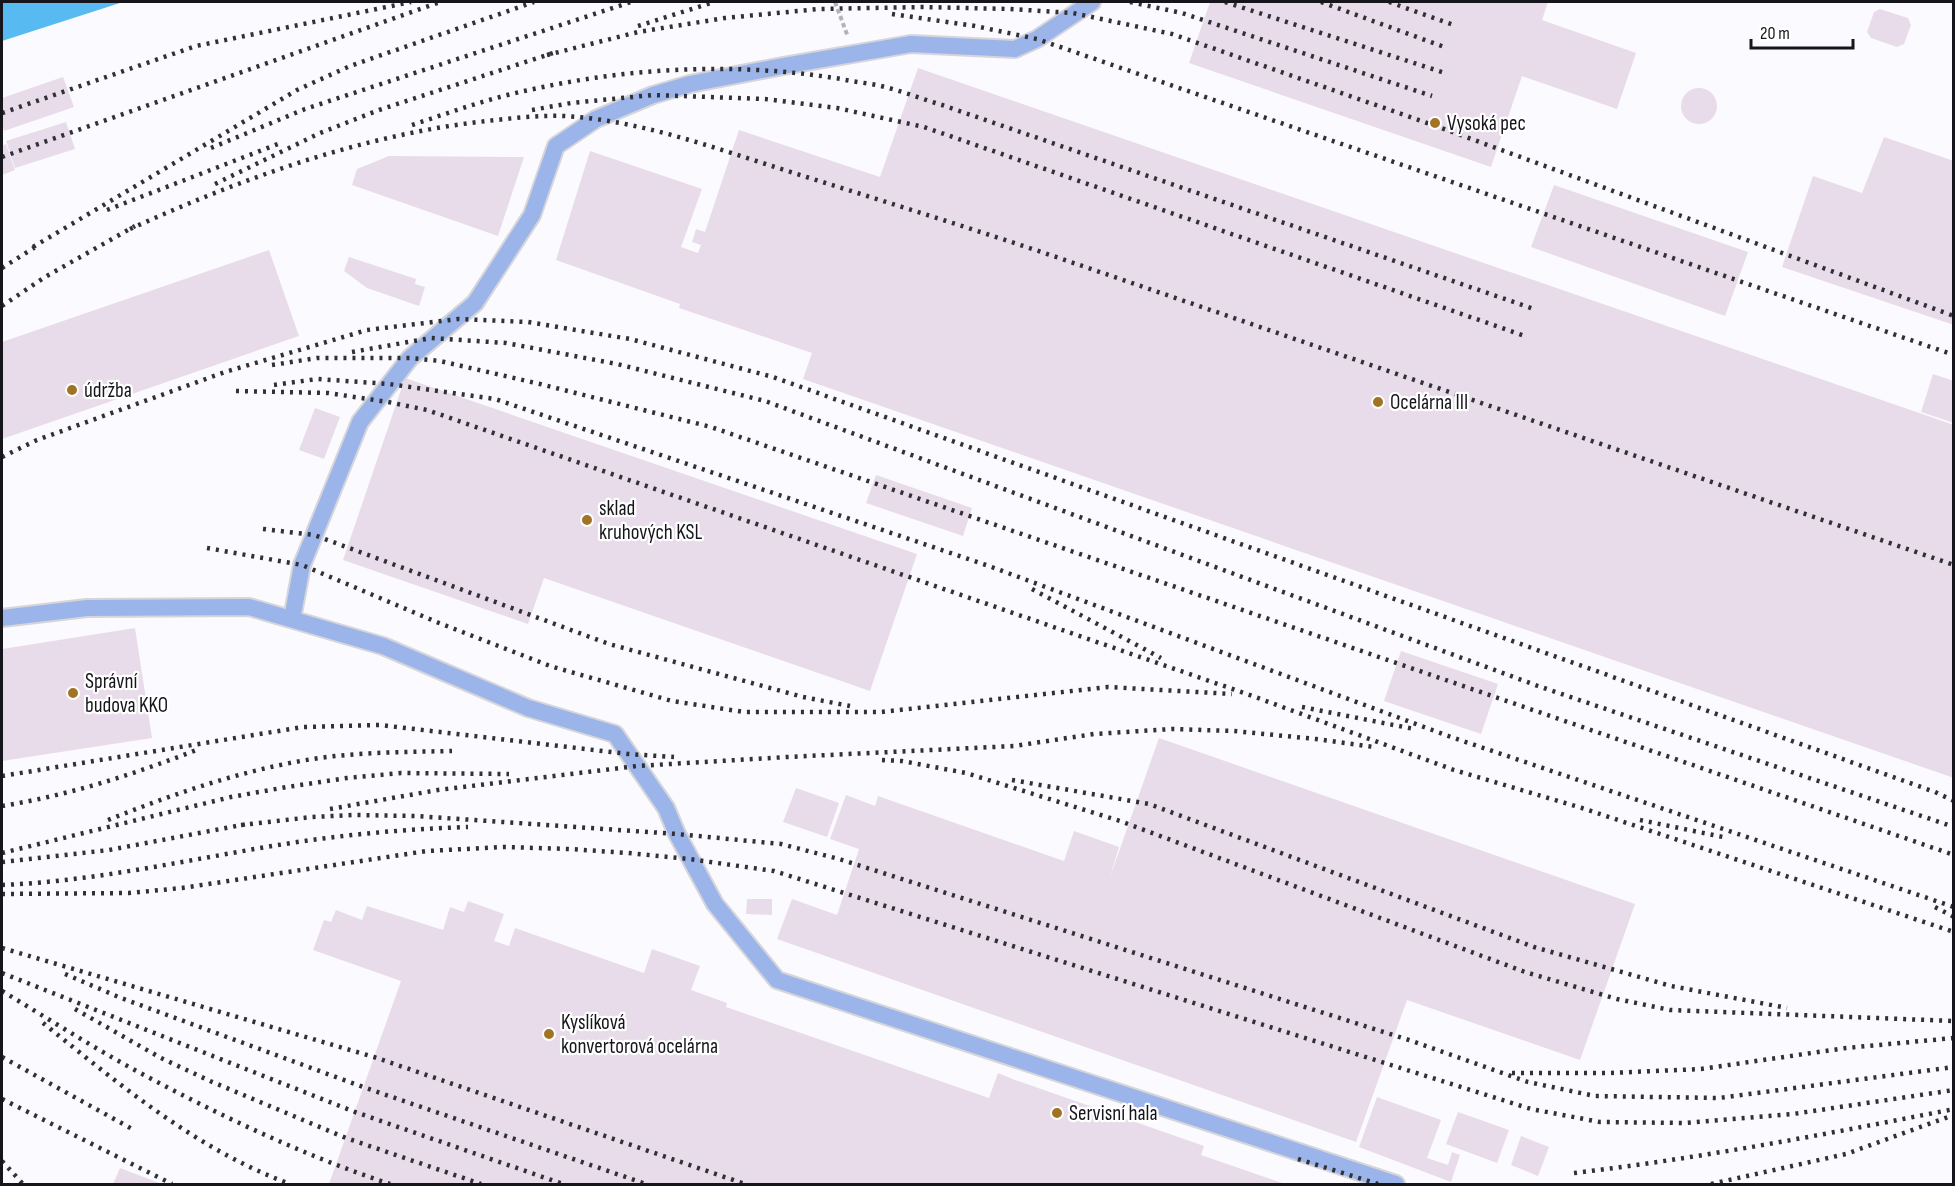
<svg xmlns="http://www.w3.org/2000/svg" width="1955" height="1186" font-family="'Sofia Sans Condensed',sans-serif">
<rect width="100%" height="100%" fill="#fbfafe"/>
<!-- water -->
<path fill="#57bbf1" d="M2 2H123L2 41Z"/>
<!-- building -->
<path fill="#e8dcea" d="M1210 2H1548L1542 20 1636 53 1617 109 1522 76 1491 167 1189 63Z
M1880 9 1908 18 1911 25 1904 44 1897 47 1871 38 1867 32 1874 12Z
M918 68 1954 425V778L803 379 812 353 679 308 680 304 556 260 590 151 702 189 681 247 698 253 701 245 692 242 696 229 705 232 739 130 880 177Z
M63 77 74 107 4 131 2 123V98Z
M1681 106a18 18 0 1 1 36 0a18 18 0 1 1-36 0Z
M66 122 75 149 15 168 6 141Z
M1884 137 1954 161V325L1782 267 1813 176 1862 193Z
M6 144 15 170 2 175V146Z
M389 156 524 157 498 236 352 185 357 169Z
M1554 185 1748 252 1725 316 1531 247Z
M269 250 299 336 2 439V342Z
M349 257 416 279 415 284 425 287 419 306 367 288 344 271Z
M1933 374 1954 381V423L1921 412Z
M405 378 917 554 870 691 544 578 528 624 343 560Z
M315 408 340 417 324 459 299 450Z
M876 475 972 508 963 536 866 503Z
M135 628 152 738 2 761V649Z
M1401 651 1498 684 1481 734 1384 701Z
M1159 738 1635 904 1580 1060 1407 1000 1356 1142 777 939 792 899 837 915 859 849 830 839 846 795 875 806 878 796 1064 861 1074 831 1119 847 1110 877Z
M796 788 839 803 827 837 783 822Z
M747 899H772V915L746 914Z
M468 901 504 914 494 941 509 946 515 928 644 973 652 949 700 966 691 990 727 1003 726 1007 989 1098 998 1073 1015 1080 1204 1146 1201 1155 1285 1184H329L401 981 313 950 324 920 331 922 336 910 362 920 367 906 443 930 450 907 464 912Z
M1377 1097 1441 1120 1427 1158 1448 1165 1452 1152 1460 1155 1451 1182 1359 1147Z
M1458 1112 1509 1130 1497 1163 1446 1144Z
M1521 1136 1549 1147 1538 1176 1511 1165Z
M120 1168 162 1184H113Z"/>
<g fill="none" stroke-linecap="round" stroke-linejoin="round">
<!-- service casing -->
<g stroke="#d6d5da" stroke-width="20">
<path id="service" d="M2 618 87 608 249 607 383 646 528 708 615 734 666 808 677 834 715 904 777 980 1396 1184
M292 619 302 565 360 422 410 358 475 303 532 215 556 146 596 119 653 95 690 84 783 66 911 44 1015 49 1037 39 1092 2"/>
</g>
<!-- service -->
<use href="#service" stroke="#9bb5ea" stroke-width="16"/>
<!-- rail -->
<path stroke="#313036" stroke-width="4.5" stroke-dasharray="3 6" stroke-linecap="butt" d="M1130 2 1182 13 1432 96
M1225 2 1445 73
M1321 2 1447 48
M1389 2 1454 25
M892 14 975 26 1037 39 1954 355
M638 26 714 2
M547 55 638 32 725 18 819 9 923 7 1010 9 1073 13 1172 34 1436 126 1954 316
M532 110 571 103 653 95 765 99 837 108 924 127 1525 336
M2 113 196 46 411 2
M412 125C451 112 490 98 529 90 632 67 737 62 841 79 854 82 868 83 881 86 902 91 922 99 942 105L1534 309
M211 148 305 109 631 2
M2 157 440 2
M215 184 320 133 379 110 553 53
M107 210 283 142
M130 229C241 179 356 137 478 122 506 119 535 115 564 116 637 120 709 146 778 168 873 198 968 227 1062 259 1359 361 1656 463 1954 565
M33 247 297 90 350 66 534 2
M2 268 40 244
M2 306 45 277 135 226
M352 352 431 338 506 343 617 364 765 401 1538 686 1954 827
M272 365 317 358H410L440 361 540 384 711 427 1954 855
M274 385 317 379 389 384 495 399 989 566 1451 737 1954 907
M236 391 328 393 388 402 427 410 1247 694 1454 770 1582 808 1954 932
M2 457 37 440 225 372 367 330 458 319 528 322 630 339 773 377 1935 792 1954 801
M263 529 314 535 609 644 803 697 850 706
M207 548 302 565 439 623 550 666 672 701 744 712H881L1108 687 1232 694
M1032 589 1161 658
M1302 707 1414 729
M882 760 902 761 966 773 1120 821 1525 972 1617 999 1670 1010 1954 1021
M2 776 303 727 380 725 628 754 674 757
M1012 780 1149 804 1534 947 1671 986 1787 1008
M2 806C70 795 135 774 199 749
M330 809 438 790 637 766 787 757 1014 746 1094 734 1172 729 1234 731 1316 739 1374 747
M108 820C176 793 245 769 319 758 363 752 408 752 452 751
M1640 820 1728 838
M241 825 312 817 353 815 416 816 677 834 781 844 839 859 1412 1041 1528 1082 1595 1096 1719 1098 1954 1067
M2 853 231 797 287 787 347 778 401 773 509 774
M2 862 109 850 247 824
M2 885C99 881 195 858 291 843 350 834 408 829 468 827
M2 894 129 893 182 888 427 851 503 847 570 849 628 853 689 859 774 871 1531 1109 1600 1122 1686 1123 1793 1114 1954 1090
M1935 907 1954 917
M2 948 374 1057 745 1184
M2 973 355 1112 563 1184
M65 974 121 998 363 1087 646 1184
M2 991C49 1019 95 1049 144 1075 223 1117 305 1156 390 1184
M75 1009 161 1058 210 1081 346 1138 481 1184
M43 1023C119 1084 197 1150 290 1184
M2 1057 134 1130
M1512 1073H1609L1701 1069 1846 1048 1954 1038
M2 1099 172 1184
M1298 1159 1378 1184
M2 1161 23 1184
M1574 1173C1702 1158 1827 1134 1954 1109
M1711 1184 1846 1154 1948 1117"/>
<!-- path-bridge -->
<path stroke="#b3b2b7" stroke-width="4" stroke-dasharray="4.5 3" stroke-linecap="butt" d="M835 2 848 37"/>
</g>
<!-- markers -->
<g fill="#a07424" stroke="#fff" stroke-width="2">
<circle cx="1435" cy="123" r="6"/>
<circle cx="72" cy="390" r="6"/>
<circle cx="1378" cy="402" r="6"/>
<circle cx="587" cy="520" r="6"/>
<circle cx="73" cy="693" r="6"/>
<circle cx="549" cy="1034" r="6"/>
<circle cx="1057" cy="1113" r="6"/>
</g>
<g text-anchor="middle" stroke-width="4.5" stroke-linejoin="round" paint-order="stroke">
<!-- poi labels -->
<g font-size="21" fill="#16151b" stroke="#fff" text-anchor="start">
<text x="1447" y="130">Vysoká pec</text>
<text x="84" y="397">údržba</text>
<text x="1390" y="409">Ocelárna III</text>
<text x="599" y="515">sklad<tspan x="599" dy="24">kruhových KSL</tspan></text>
<text x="85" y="688">Správní<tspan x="85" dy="24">budova KKO</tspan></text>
<text x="561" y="1029">Kyslíková<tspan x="561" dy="24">konvertorová ocelárna</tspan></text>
<text x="1069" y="1120">Servisní hala</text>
</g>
</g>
<!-- border -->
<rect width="1955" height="1186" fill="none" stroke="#16151b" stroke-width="6"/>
<!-- scale -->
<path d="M1751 39v9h102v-9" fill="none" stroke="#16151b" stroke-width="3"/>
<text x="1760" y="39" font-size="18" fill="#16151b" stroke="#ffffff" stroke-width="4.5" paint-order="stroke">20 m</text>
</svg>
